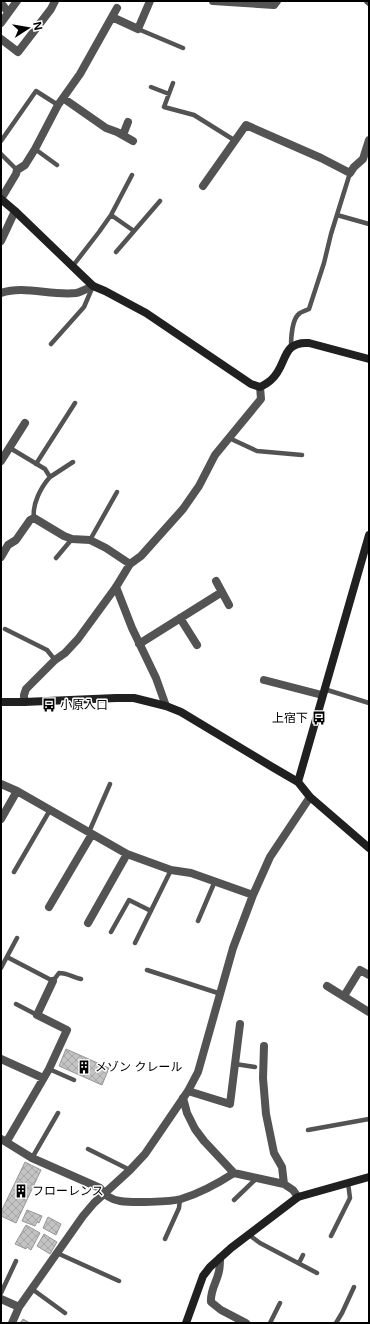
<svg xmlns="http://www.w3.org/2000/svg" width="370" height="1324" font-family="Inter,'Noto Sans JP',sans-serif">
<defs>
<pattern id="building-cross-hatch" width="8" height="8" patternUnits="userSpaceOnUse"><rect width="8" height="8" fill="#c3c3c3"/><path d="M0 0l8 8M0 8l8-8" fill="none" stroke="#a6a6a6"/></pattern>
</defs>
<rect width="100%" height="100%" fill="#fff"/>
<!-- building -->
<path fill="url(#building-cross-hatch)" stroke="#979797" d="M66 1049 109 1068 102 1085 59 1066Z
M25 1162 41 1170 16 1223 1 1216V1212Z
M27 1210 42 1216 39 1223 37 1222 35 1226 22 1221Z
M48 1217 61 1224 56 1235 43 1228Z
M26 1225 40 1233 31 1250 27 1247 26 1249 15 1244Z
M44 1234 57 1242 50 1254 37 1246Z
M23 1319 30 1323H20Z"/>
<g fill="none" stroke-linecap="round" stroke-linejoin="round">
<!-- lane -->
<path stroke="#535353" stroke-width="4.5" d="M138 29 183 48
M173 83 164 107 194 115 234 140
M151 87 169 94
M1 141 36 91 58 105
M35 149 57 165
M1 154 17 170
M111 215 134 231
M337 215 369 224
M116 252 160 201
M72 267 99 232 111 215 132 175
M51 344 84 307 93 286
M291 347C291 338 292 318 300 313 303 311 307 310 309 309L324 263 331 234 350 173
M229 438 257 451 302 455
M10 448 45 469 50 477C41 487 32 504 34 518
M36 464 75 403
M50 477 73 462
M90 540 117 492
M56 558 72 539
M5 629 47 650 55 660
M324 689 369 703
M89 832 110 784
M14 872 50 810
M198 921 215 881
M111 932 129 900 151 911
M135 943 171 870
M7 957 53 981 59 973C67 973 73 977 81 979
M1 968 17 938
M147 970 221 994
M16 1004 37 1015
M235 1064 255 1067
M49 1069 74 1080
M308 1130 369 1119
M88 1149 130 1170
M32 1158 58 1113
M234 1200 257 1178
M249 1235 260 1243 317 1273
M331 1236 350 1198 348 1183
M165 1239 179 1208 180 1199
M57 1253 119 1281
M299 1263 303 1255
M32 1289 65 1313
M1 1293 16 1261
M270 1323 280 1303
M336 1323 342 1313 354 1287"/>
<!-- street -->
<path stroke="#535353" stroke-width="8" d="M213 1 274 5 277 1
M368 1 369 2
M1 3 8 12
M112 17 138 29 150 1
M1 23 17 1
M1 39 18 52 51 9 55 1
M63 98 106 128 117 132 133 141
M123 135 128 122
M203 186 246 125 321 158 350 173 354 167 363 159 369 140
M1 199 16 174 17 170 25 165 35 149 58 105 80 74 117 8
M1 241 15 211
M1 293C24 285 51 296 76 293 81 292 88 288 93 286
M1 461 25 423
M1 557 8 545 16 540 30 520 34 518 64 536 72 539 90 540 106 548 130 564
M216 581 229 605
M116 587 132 628 156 678 166 706
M180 618 197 645
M139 644 222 592
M264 680 322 695
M24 702V695L26 689 55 660 65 653 78 639 116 587 130 564 141 556 183 509 199 486 215 455 261 399 260 387
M1 784 17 791 127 854 171 870 191 873 253 895
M1 819 17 791
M49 907 92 834
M88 923 127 854
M327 986 369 1012
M344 996 360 970 369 975
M264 1046 263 1078 266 1114 274 1153 282 1167 284 1184
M1 1059 43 1078
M188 1091 230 1104 240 1024
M183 1098 187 1113 195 1129 204 1141 234 1173 284 1184 293 1190 298 1197
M1 1139 32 1158 100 1188C104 1195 112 1200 120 1201 132 1203 170 1202 181 1199 201 1193 217 1184 234 1173
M7 1141 49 1069 67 1030 37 1015 53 981
M220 1258C220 1262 220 1267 219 1271 217 1282 210 1290 211 1302L221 1310 246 1323
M1 1299 19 1307
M12 1323 19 1307 83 1216 94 1203 130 1170 145 1154 188 1091 198 1072 233 948 253 895 270 857 310 797"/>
<!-- secondary -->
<path stroke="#202020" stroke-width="8" d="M1 199 15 211 93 286 105 291 146 313 251 384 260 387C264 385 268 383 271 380 288 366 280 341 309 343L369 359
M1 702H24L116 698H134L166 706 181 712 274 768 298 782 310 797 369 848
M298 782 369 535
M186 1323 203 1276 210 1267 231 1248 298 1197 369 1177"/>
</g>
<!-- icons -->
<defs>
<g id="bus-bare" transform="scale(1.08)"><path d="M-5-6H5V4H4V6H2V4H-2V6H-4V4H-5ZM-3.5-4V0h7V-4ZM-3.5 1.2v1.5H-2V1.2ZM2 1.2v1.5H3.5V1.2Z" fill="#000" stroke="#fff" stroke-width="2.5" paint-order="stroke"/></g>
<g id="building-bare" transform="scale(1.08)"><path d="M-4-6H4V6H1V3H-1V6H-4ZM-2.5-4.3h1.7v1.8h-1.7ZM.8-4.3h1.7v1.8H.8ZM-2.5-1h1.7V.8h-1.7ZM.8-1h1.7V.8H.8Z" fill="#000" stroke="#fff" stroke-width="2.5" paint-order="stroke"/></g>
</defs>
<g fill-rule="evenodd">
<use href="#bus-bare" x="49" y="705"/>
<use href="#bus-bare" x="319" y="718"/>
<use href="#building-bare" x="84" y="1067"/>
<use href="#building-bare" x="21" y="1191"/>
</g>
<g text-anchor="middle" stroke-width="3" stroke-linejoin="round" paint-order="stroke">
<!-- poi labels -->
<g font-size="12" fill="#000" stroke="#fff" text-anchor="start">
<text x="60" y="709">小原入口</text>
<text x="308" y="722" text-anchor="end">上宿下</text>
<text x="95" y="1071">メゾン クレール</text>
<text x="32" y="1195">フローレンス</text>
</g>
</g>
<!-- border -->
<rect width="370" height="1324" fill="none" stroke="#000000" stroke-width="4"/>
<!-- north arrow -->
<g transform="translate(28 28) rotate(78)" stroke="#ffffff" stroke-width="3" paint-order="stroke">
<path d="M0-3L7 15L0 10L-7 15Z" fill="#000000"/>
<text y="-6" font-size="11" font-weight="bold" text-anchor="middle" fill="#000000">N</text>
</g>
</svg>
